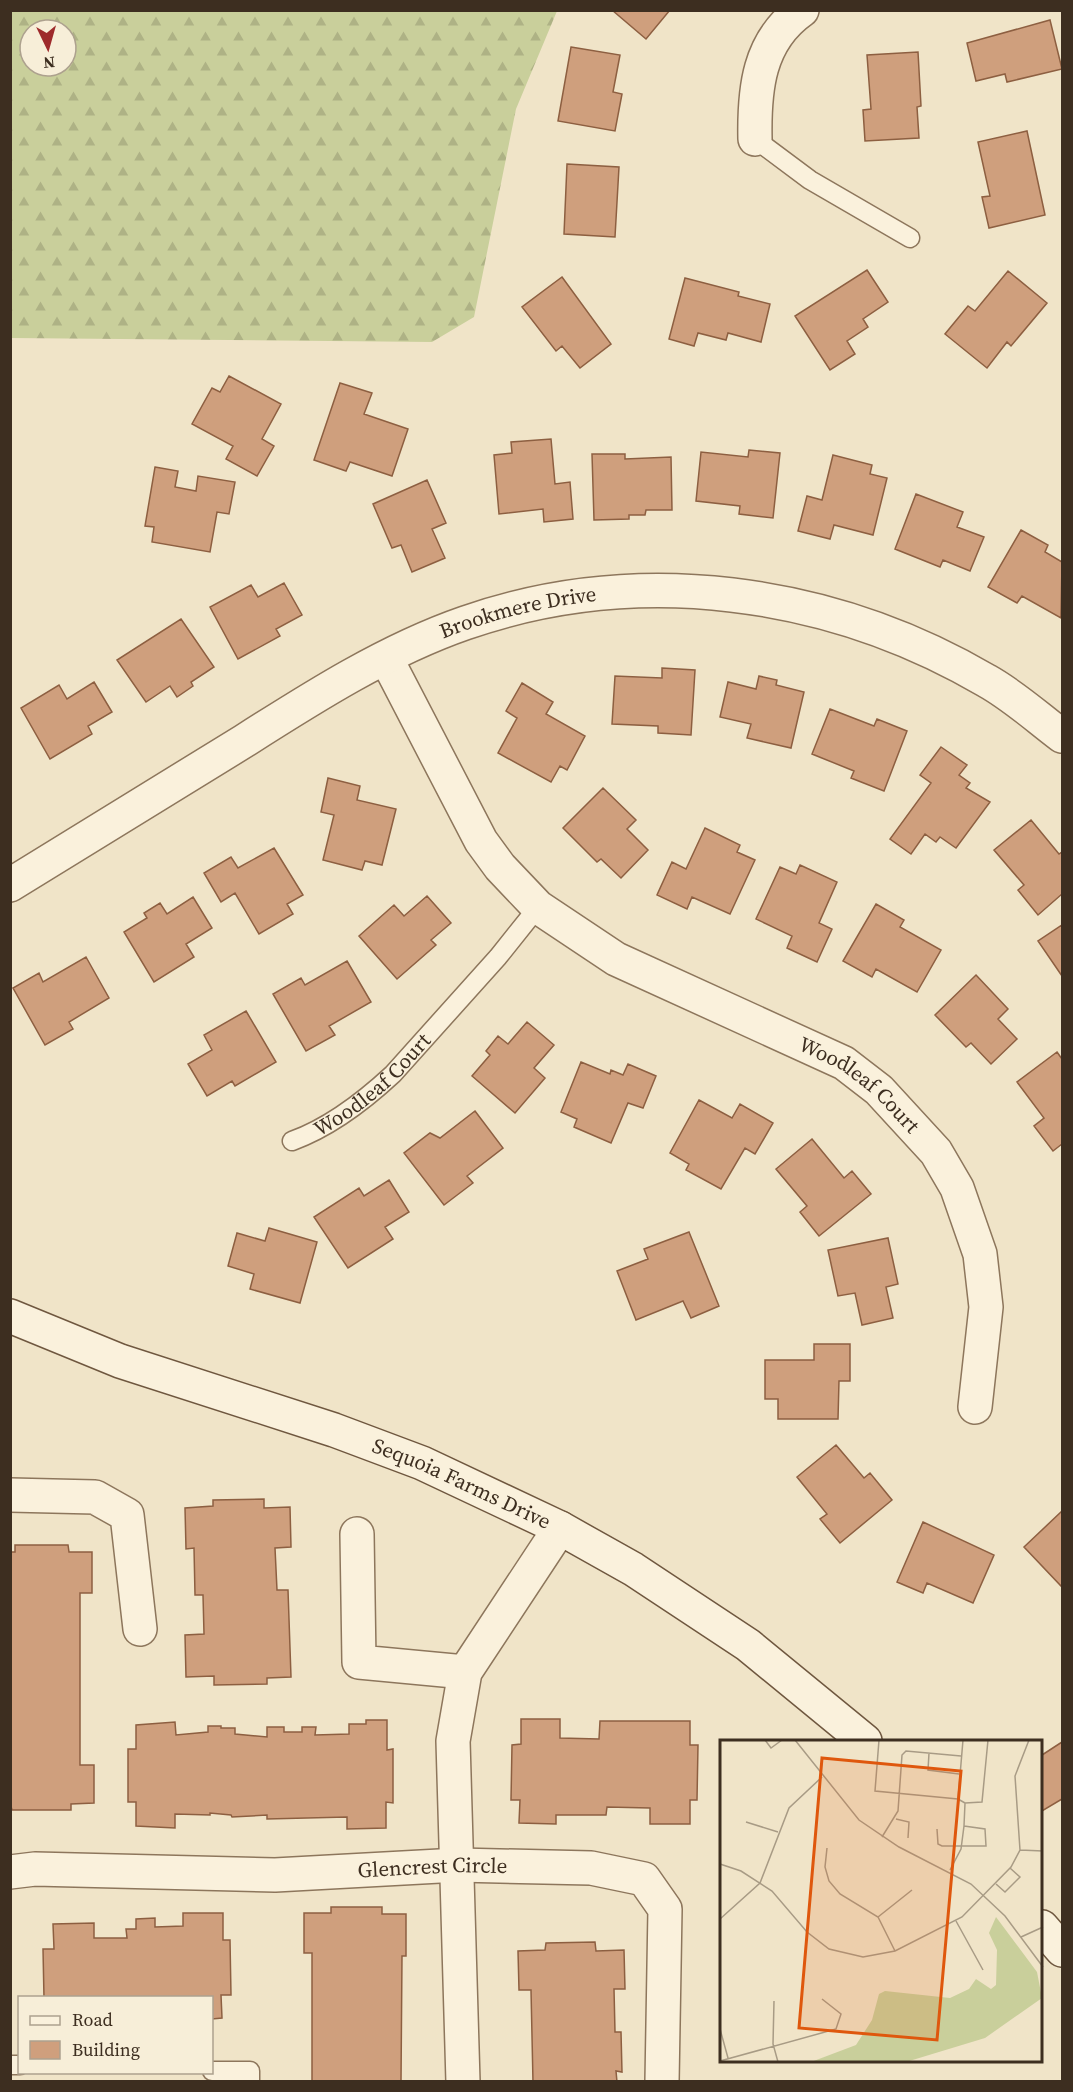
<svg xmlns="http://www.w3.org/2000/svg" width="1073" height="2092" font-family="'Source Serif 4',serif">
<defs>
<pattern id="forest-firs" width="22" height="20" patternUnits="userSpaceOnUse" patternTransform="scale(1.5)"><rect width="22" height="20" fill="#c9cf9b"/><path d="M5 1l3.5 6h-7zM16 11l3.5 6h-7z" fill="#aeb285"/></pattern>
</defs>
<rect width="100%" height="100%" fill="#f0e4c8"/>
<!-- forest -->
<path fill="url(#forest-firs)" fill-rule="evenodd" d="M11 10 557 11 516 109 474 317 432 342 11 338ZM30 30H66V66H30Z"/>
<!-- building -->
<path fill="#cf9f7d" stroke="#8d5f41" stroke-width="1.5" d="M612 10H670L646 39Z
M1050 20 1062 69 1007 82 1005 74 976 81 967 43Z
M571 47 620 55 613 92 622 94 615 131 558 121Z
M918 52 921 106 917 107 919 138 865 141 863 110 871 109 867 55Z
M1027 131 1045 215 989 228 982 197 990 196 978 142Z
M567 164 619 167 615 237 564 234Z
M867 270 888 302 863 319 868 327 847 341 855 354 830 370 795 316Z
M1008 271 1047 303 1011 346 1007 342 987 368 945 334 968 306 975 311Z
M562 277 611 344 580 368 562 346 556 351 522 307Z
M685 278 739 292 738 296 770 304 761 342 728 333 726 340 698 333 694 346 669 339Z
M229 376 281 404 262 439 274 446 257 476 226 459 233 446 192 424 212 388 220 392Z
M340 383 372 393 364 414 408 429 392 476 350 462 346 471 314 460Z
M551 439 555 484 570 482 573 519 544 522 543 509 499 514 494 455 512 453 511 442Z
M749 450 780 453 773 518 739 514 740 506 696 501 701 452 748 457Z
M592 454H625V459L671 457 672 510H646L645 515H629V519L594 520Z
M833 455 872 465 870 474 887 478 873 535 834 525 830 539 798 531 807 496 822 500Z
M155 467 178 471 175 487 196 491 198 476 235 482 229 514 217 512 210 552 152 542 154 527 145 526Z
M427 480 446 523 432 529 445 558 412 572 401 545 392 548 373 504Z
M916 494 963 512 957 527 984 537 970 571 943 560 940 567 895 549Z
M1021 530 1048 545 1045 552 1062 562 1061 618 1022 596 1017 603 988 587Z
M284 583 302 615 276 629 280 636 238 659 210 607 251 585 258 597Z
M181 619 214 667 191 682 193 686 177 697 170 686 146 702 117 660Z
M662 668 695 670 691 735 658 733V726L612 724 615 676 662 678Z
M759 676 777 680 776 685 804 692 791 748 747 738 751 724 720 717 728 682 756 689Z
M94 682 112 712 88 726 92 734 50 759 21 708 59 685 67 699Z
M522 683 553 702 546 714 585 736 567 770 560 766 551 782 498 753 517 718 506 711Z
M830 709 874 726 877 719 907 731 884 791 851 778 854 771 812 754Z
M941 747 967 765 959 775 970 783 966 788 990 802 956 848 940 837 936 842 925 834 911 854 890 839 931 783 920 775Z
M328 778 360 786 357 800 396 809 382 865 365 861 362 870 323 860 334 815 321 812Z
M603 788 636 820 627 829 648 850 621 878 601 859 597 862 563 828Z
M1031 820 1059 854 1062 852V894L1038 915 1018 890 1024 885 994 850Z
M705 828 740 845 737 852 755 860 730 914 692 897 687 909 657 895 672 862 686 869Z
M274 848 303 895 287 904 293 914 259 934 235 893 221 902 204 873 231 857 238 868Z
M800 865 837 882 819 923 832 929 817 962 787 948 792 936 756 919 780 867 796 874Z
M427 896 451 923 431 940 436 945 397 979 359 936 394 905 404 916Z
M193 897 212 928 186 944 194 957 154 982 124 932 147 918 144 913 160 903 167 914Z
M876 904 904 920 900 927 941 950 917 992 876 969 872 977 843 961Z
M1062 925V976L1038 941Z
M86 957 109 998 69 1022 73 1029 45 1045 13 988 39 973 43 982Z
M347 961 371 1002 329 1026 335 1035 306 1051 273 994 301 978 305 985Z
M976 975 1008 1009 998 1019 1017 1039 991 1064 971 1043 966 1047 935 1015Z
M246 1011 276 1062 235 1086 232 1081 207 1096 188 1064 212 1050 204 1035Z
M527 1022 554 1045 534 1068 545 1078 515 1113 472 1076 490 1055 486 1051 498 1036 508 1044Z
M1057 1052 1062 1059V1144L1053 1151 1034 1126 1044 1118 1017 1082Z
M581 1062 610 1074 611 1070 623 1075 628 1064 656 1076 643 1108 628 1103 611 1143 574 1127 577 1119 561 1112Z
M699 1100 732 1118 740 1104 773 1123 755 1154 745 1148 721 1189 686 1170 689 1164 670 1153Z
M475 1111 503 1148 467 1176 473 1183 444 1205 404 1153 430 1133 440 1138Z
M812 1139 844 1178 852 1171 871 1194 819 1236 800 1212 807 1206 776 1169Z
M389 1180 409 1212 385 1227 393 1239 348 1268 314 1217 359 1188 364 1196Z
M269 1228 317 1242 300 1303 250 1289 254 1274 228 1266 237 1233 265 1241Z
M689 1232 719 1306 691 1318 683 1301 636 1320 617 1271 648 1259 644 1249Z
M888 1238 898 1284 886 1287 893 1318 862 1325 855 1293 838 1296 828 1250Z
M814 1344H850V1381H839L838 1419H778V1399H765V1360H814Z
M836 1445 864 1478 870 1473 892 1500 840 1543 820 1519 827 1514 797 1477Z
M264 1499V1508L290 1507 291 1547 275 1548 277 1590H288L291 1677 267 1678V1684L214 1685V1676L186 1677 185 1635 204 1634 203 1595H195L194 1548 186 1549 185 1508 213 1506V1500Z
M1062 1511V1587L1024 1547Z
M923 1522 994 1555 973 1603 927 1583 923 1593 897 1582Z
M15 1545H68L69 1552H92V1593H80V1765H94V1803L71 1804V1810H12L10 1803V1552H15Z
M521 1719H560V1738L599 1739 600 1721H690V1745H698L697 1800H690V1824H650V1808L607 1807 606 1815H556V1824L519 1823 520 1800H511L512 1745 521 1744Z
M366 1720H387V1750L393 1749V1803L386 1802V1828L347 1829V1817L267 1819V1815L232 1817 231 1815 210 1813V1815L175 1814V1828L136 1826V1802H128V1749H136V1725L175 1722 176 1735 208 1732V1726H221V1728H235V1734L267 1737V1727H284V1732H302V1727H316L315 1735 349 1734V1724H366Z
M1062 1742V1799L1042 1811V1755Z
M331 1907H382V1914H406V1956H402L401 2082H312V1953H304V1913H331Z
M183 1913H223V1940H230L231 1995H221L222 2018 212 2019V1998H44L43 1949H54L53 1924 94 1923V1938H127L126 1929H136V1919L155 1918V1927L183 1926Z
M595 1942 596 1951 624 1950 625 1989H614L615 2032H621L622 2072 616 2071 617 2082H533L531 1990H519L518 1951 545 1950 546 1943Z"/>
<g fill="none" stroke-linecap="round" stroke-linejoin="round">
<!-- lane casing -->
<g stroke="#8d765c" stroke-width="21">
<g id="lane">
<path d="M755 139 810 180 910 238"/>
<path id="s1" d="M292 1141C328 1128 365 1100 393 1074L498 957 538 907"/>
<path d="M10 2065H20"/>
<path d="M212 2071H250V2082"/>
</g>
</g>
<!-- street casing -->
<g stroke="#8d765c" stroke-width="36">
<g id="street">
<path d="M755 139C754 90 758 41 802 10"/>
<path id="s2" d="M386 658 481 841 500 867 538 907 616 959 844 1063 879 1090 936 1152 957 1188 980 1254 986 1307 975 1407"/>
<path id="s3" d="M10 885C88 837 166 789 244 741 313 697 387 650 465 623 638 563 830 589 987 681 1014 696 1038 718 1062 736"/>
<path d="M10 1495 95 1497 127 1515 140 1629"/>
<path d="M357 1534 359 1662 465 1672"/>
<path id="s4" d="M10 1872 35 1869 275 1875 458 1865 591 1868 644 1879 665 1909 662 2082"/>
<path d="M463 2082 453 1741 465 1672 560 1528"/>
</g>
</g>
<!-- secondary casing -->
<g stroke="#6f573f" stroke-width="36">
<g id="secondary">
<path id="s5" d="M10 1316 120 1361 334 1430 422 1463 560 1528 633 1569 748 1645 865 1741"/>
<path d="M1042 1927 1062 1950"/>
</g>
</g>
<!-- lane -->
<use href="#lane" stroke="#faf1dc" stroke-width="18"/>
<!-- street -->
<use href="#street" stroke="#faf1dc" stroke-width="33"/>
<!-- secondary -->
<use href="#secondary" stroke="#faf1dc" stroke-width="33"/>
</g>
<g text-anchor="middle" stroke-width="4.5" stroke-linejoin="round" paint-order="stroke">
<!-- street labels -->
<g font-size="21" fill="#3d2e20" stroke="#f7eed8">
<text dy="7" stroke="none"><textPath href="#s3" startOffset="580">Brookmere Drive</textPath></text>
<text dy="7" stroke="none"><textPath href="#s1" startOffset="99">Woodleaf Court</textPath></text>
<text dy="7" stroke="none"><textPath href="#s2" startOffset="663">Woodleaf Court</textPath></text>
<text dy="7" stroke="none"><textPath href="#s5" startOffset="482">Sequoia Farms Drive</textPath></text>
<text dy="7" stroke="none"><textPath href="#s4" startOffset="423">Glencrest Circle</textPath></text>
</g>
</g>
<!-- overview -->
<g transform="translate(720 1740)">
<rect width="322" height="322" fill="#f0e4c8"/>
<path d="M276 177 317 232 322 258 265 298 186 322H91L136 305 152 280 159 254 165 251 230 258 249 249 256 239 271 249 276 245 277 210 269 193Z" fill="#c9cf9b"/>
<path fill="none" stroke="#a89b85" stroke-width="1.5" d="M45 0 51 8 62 0M75 0 139 80 179 107 251 144 285 176 323 227M159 0 155 51 238 59M209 13 208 30 239 34M245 63 262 62 268 0M176 79 189 82 188 98M26 82 58 92M217 89 218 104 222 106H266L265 89 244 86M162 97 178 71 182 15 186 11 241 16M107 108 105 127 109 141 120 154 158 177 175 211M300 110 323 111M0 124 21 131 52 151 87 192 109 209 143 217 175 211 242 177 291 127 300 110 295 36 309 0M230 130 241 109 244 86 245 63 238 59 243 0M276 144 285 152 300 137 290 128M158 177 192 150M0 179 40 143 69 68 102 37M236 181 263 230M301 197 323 187M54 261 53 304 58 322M0 286V248M0 289 8 318M0 321 116 289 121 274 102 259"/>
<path fill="#df570d" fill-opacity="0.15" stroke="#df570d" stroke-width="3" d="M102 18 241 31 217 300 79 288Z"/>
<rect width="322" height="322" fill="none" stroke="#3d2e20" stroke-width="3"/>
</g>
<!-- border -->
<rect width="1073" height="2092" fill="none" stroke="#3d2e20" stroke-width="24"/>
<!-- legend -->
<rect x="18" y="1996" width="195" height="78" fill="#f7eed8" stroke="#ada18e" stroke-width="1.5"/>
<rect x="30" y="2016" width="30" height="9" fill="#faf1dc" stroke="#ada18e" stroke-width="1.5"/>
<text x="72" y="2026" font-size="18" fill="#3d2e20">Road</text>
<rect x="30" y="2041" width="30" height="18" fill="#cf9f7d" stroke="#ada18e" stroke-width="1.5"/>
<text x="72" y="2056" font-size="18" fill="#3d2e20">Building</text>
<!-- north arrow -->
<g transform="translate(48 48) rotate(175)"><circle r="28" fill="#f7eed8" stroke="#ada18e" stroke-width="1.5"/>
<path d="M0-4.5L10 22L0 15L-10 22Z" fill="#9e2a2b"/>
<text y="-9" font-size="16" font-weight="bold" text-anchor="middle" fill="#3d2e20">N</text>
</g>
</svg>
